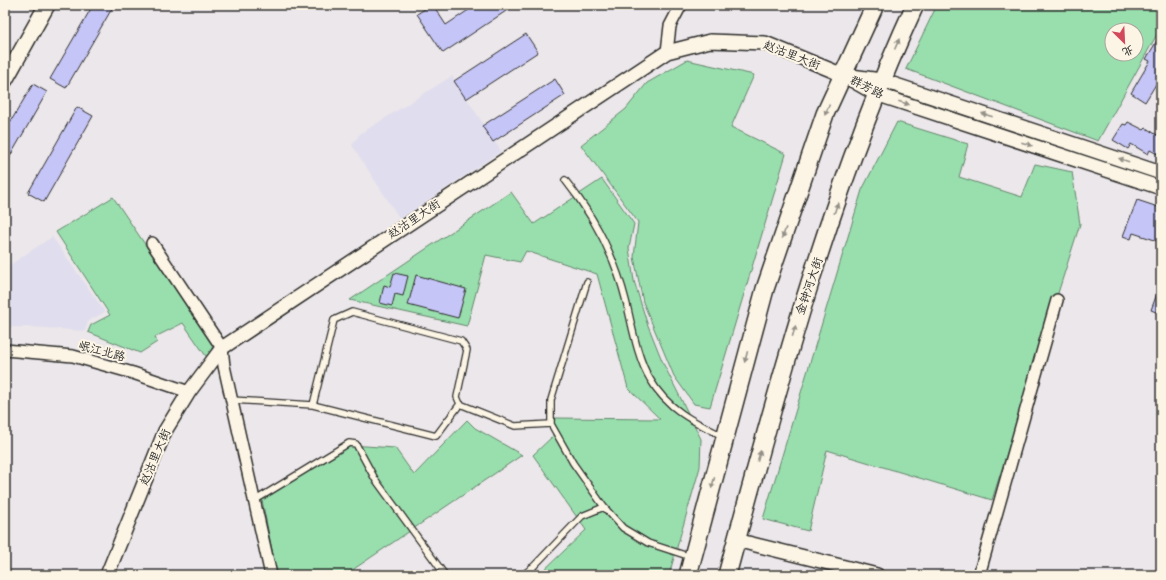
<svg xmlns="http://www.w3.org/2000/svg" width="1166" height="580" font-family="'Comic Neue','LXGW WenKai TC',sans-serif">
<rect width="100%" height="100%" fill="#ece7ea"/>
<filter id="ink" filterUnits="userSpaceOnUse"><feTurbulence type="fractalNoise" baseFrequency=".025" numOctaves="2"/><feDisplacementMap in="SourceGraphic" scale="8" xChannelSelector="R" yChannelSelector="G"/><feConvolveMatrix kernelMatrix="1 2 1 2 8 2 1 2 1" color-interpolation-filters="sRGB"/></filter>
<g filter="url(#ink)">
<!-- built -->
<path fill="#e0ddee" d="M452 76 501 151 400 219 352 145 360 134Z
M52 237 105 312 88 321 85 331 33 327H5V268Z"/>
<!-- green -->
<path fill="#99dfad" stroke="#62856c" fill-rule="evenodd" d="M937 5H1161V27L1098 141 906 69ZM1112 30H1136V54H1112Z
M687 60 754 75 731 127 786 154 710 407 694 404 674 376 643 302 634 257 638 222 581 145 626 109 647 83Z
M897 122 968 144 959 177 1022 197 1035 164 1072 172 1080 224 992 500 827 450 808 531 763 519 862 190Z
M602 179 634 224 629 248 634 281 647 323 663 363 701 439 700 467 669 575H544L542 572 586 530 533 455 553 436 555 418 660 419 628 388 597 274 526 251 520 262 486 255 467 326 350 300 511 192 534 224Z
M113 197 213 345 208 359 183 323 155 337 157 342 140 353 88 332 91 325 110 315 56 232Z
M467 420 475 428 522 455 345 575H277L262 500 350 445 395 448 414 475Z"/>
<!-- building -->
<path fill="#c5c5f7" stroke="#2b2b2b" d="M93 5H114L66 88 50 79Z
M431 5H433L446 25 476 5H506L509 9 443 53 417 14Z
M526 34 538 52 466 99 454 81Z
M1161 34V76L1145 102 1131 93 1150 61 1146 59Z
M555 79 565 95 493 142 482 126Z
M33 84 47 92 5 165V131Z
M77 107 93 116 44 202 28 193Z
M1128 122 1144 130 1146 128 1157 135 1159 132 1161 133V156L1150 150 1148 154 1131 144 1128 149 1113 140 1123 124 1126 125Z
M1137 200 1161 208V242L1133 233 1131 239 1123 236Z
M394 273 408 276 403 296 395 294 392 306 380 303 384 285 390 287Z
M416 275 466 289 458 318 408 305Z
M1161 283V314L1151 310Z"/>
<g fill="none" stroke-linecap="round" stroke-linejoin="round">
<!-- service casing -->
<g stroke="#2b2b2b" stroke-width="8">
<path id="service" d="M565 180C594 216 615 257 626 301 632 325 637 358 650 379 667 409 694 422 723 436
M587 282 551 400V424L573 463 604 507 623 528 648 543 691 557
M231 400 313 405 436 436 460 404 515 426 551 424
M313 405 334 320 352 312 461 341 467 350 457 397 460 404
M254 501 349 443 356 444 375 479 445 575
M531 568 537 575
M523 575 534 566 582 516 604 507"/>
</g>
<!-- minor casing -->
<g stroke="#2b2b2b" stroke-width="14">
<path id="minor" d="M667 52 670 26 681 5
M152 243 222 348 224 366 271 575
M5 350 73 356 133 373 189 392
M979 575 1057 300"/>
</g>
<!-- tertiary casing -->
<g stroke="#2b2b2b" stroke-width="16">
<path id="tertiary" d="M851 76 881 80 1161 173
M736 540 877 575
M107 575 165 431 189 392 222 348 667 52 710 41 765 43 843 75 876 94 1161 188"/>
</g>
<!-- secondary casing -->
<g stroke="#2b2b2b" stroke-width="18">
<path id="secondary" d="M5 80 47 5"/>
</g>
<!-- primary casing -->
<g stroke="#2b2b2b" stroke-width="20">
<path id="primary" d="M688 575 765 289 825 114 875 5
M727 575C779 382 831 187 915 5"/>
</g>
<!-- service -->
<use href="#service" stroke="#fcf5e5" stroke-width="5.5"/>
<!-- minor -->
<use href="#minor" stroke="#fcf5e5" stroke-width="11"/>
<!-- tertiary -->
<use href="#tertiary" stroke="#fcf5e5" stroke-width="13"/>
<!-- secondary -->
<use href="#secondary" stroke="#fcf5e5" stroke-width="15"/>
<!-- primary -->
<use href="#primary" stroke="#fcf5e5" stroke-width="17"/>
</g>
<!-- one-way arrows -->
<defs><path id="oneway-solid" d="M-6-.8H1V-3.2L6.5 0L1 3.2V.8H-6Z"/></defs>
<g fill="#949088">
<use href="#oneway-solid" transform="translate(897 44) rotate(-66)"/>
<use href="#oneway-solid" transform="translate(904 103) rotate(18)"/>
<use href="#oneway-solid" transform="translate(827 110) rotate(114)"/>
<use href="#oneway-solid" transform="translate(987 115) rotate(-162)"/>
<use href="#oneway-solid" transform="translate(1027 144) rotate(18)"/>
<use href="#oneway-solid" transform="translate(1124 160) rotate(-161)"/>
<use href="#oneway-solid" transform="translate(836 208) rotate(-71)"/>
<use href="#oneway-solid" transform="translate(784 233) rotate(109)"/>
<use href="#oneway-solid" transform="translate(794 331) rotate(-74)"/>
<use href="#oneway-solid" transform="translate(746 357) rotate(105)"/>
<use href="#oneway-solid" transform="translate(759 456) rotate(-74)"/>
<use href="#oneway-solid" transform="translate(713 483) rotate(105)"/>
</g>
</g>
<g text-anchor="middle" stroke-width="4" stroke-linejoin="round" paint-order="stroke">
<!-- street labels -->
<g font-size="12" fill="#2b2b2b" stroke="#fcf5e5">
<text transform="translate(792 55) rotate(21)" y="4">赵沽里大街</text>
<text transform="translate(867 87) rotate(27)" y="4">群芳路</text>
<text transform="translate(414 219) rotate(-34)" y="4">赵沽里大街</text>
<text transform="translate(809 286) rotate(-71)" y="4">金钟河大街</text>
<text transform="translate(102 351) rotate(15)" y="4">岷江北路</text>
<text transform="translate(155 457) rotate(-67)" y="4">赵沽里大街</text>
</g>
</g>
<!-- margin -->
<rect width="1166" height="580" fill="none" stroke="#fcf5e5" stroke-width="20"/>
<rect x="10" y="10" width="1146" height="560" fill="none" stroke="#2b2b2b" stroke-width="1.5" filter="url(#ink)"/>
<!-- north arrow -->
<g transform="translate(1124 42) rotate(156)"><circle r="19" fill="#fcf5e5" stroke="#a8a49b"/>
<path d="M0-3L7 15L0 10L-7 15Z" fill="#d1495b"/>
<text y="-6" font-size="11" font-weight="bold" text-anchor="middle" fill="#2b2b2b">北</text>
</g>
</svg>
